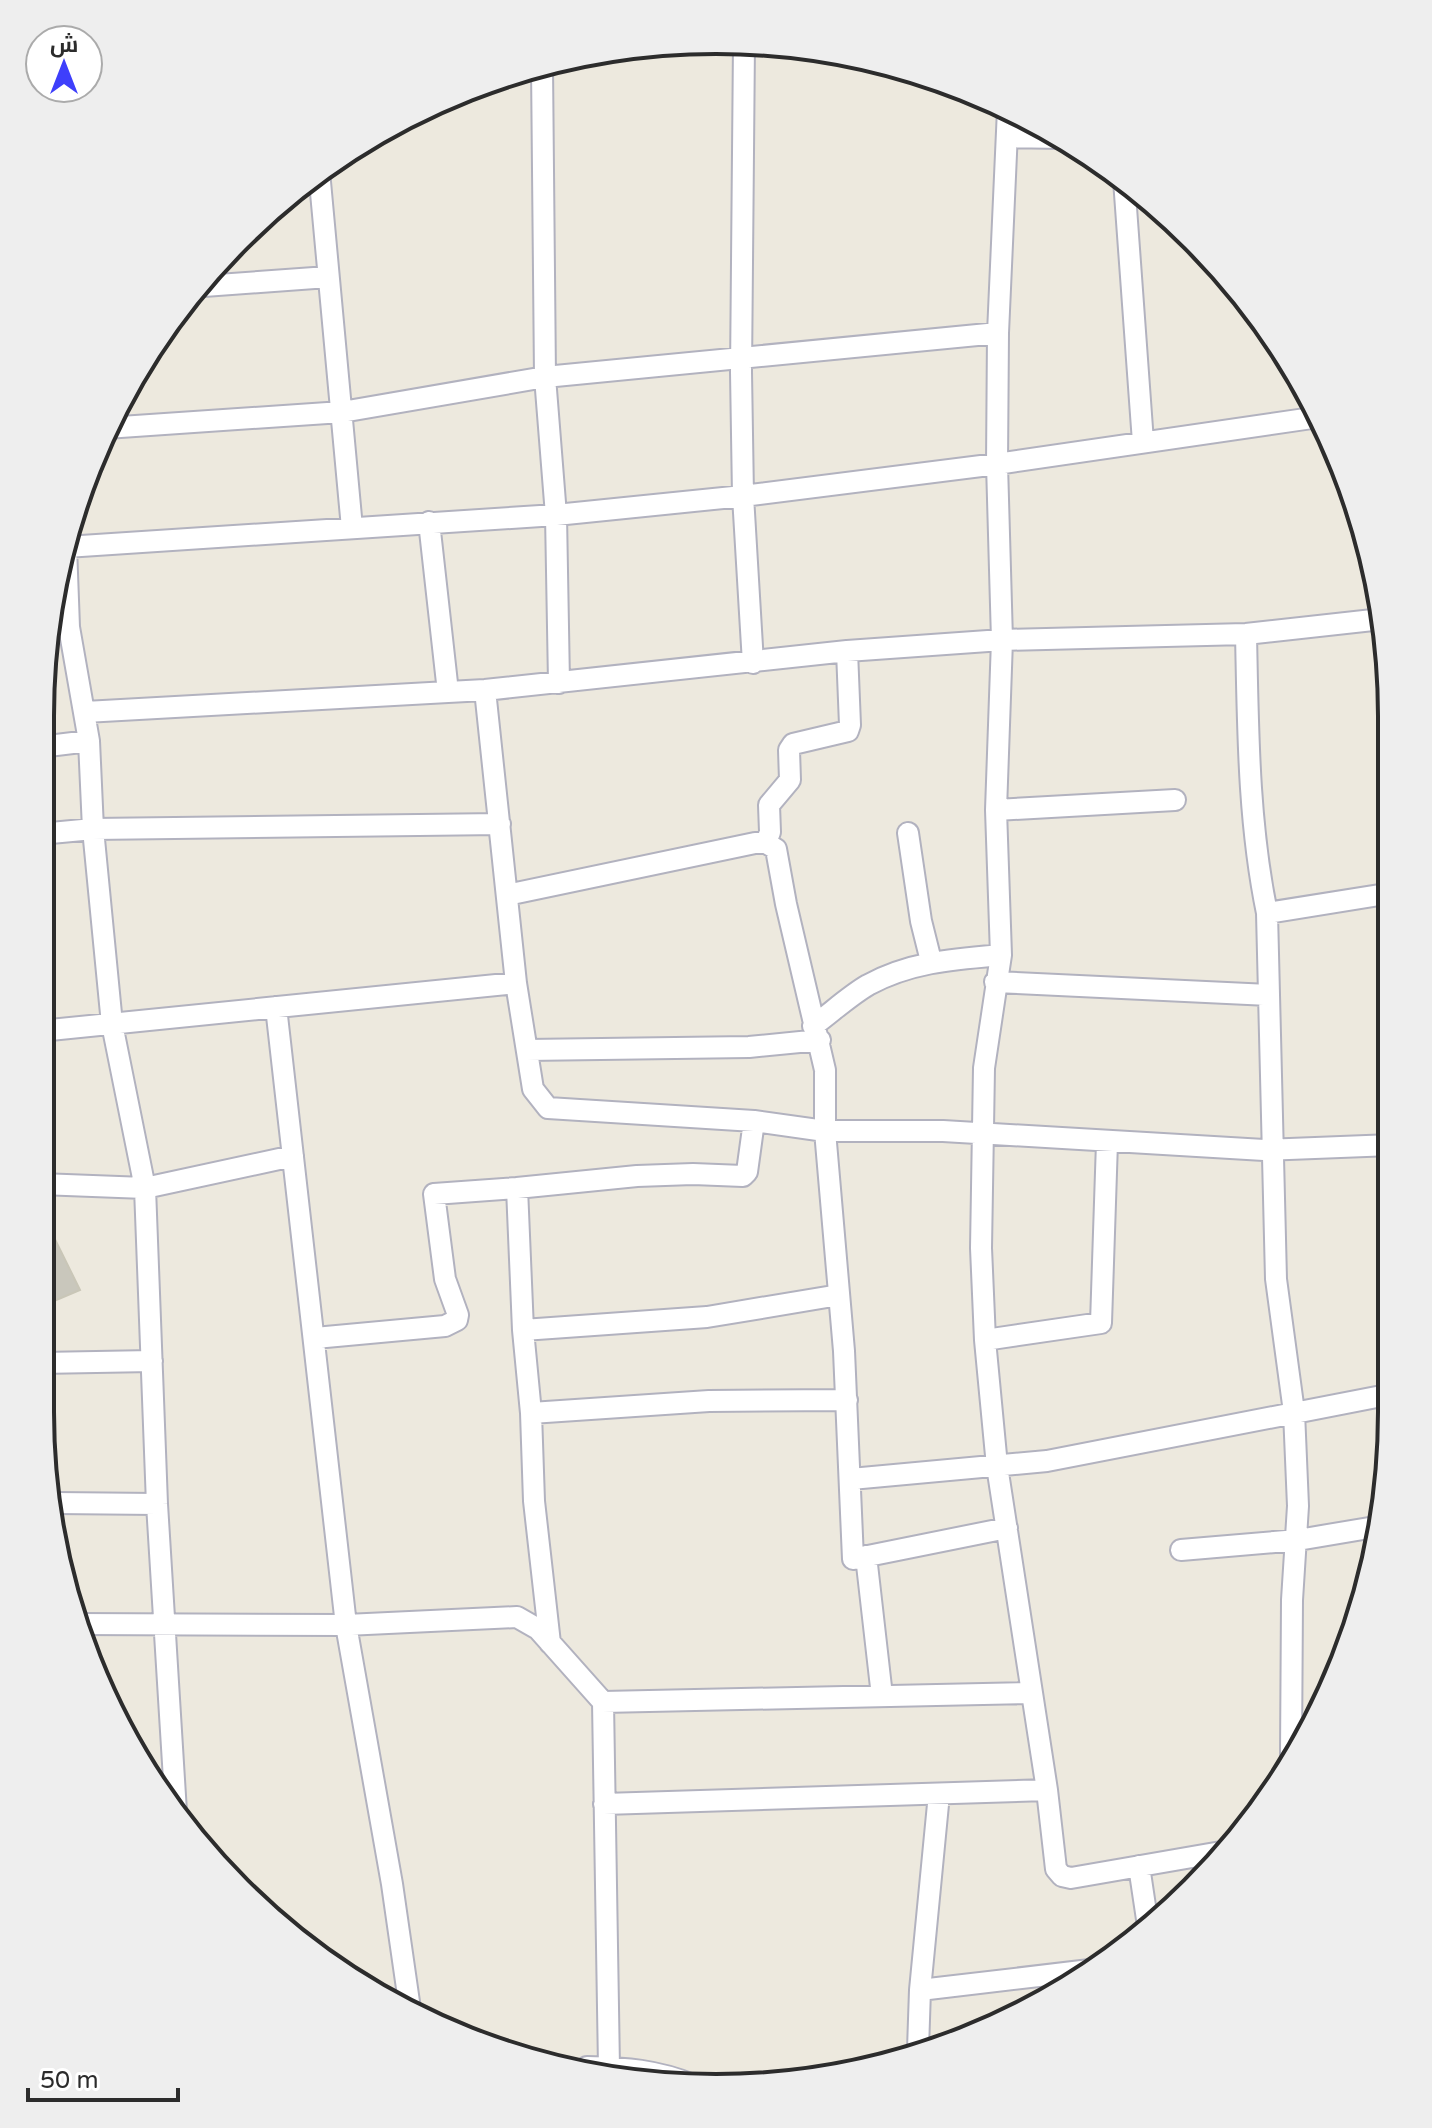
<svg xmlns="http://www.w3.org/2000/svg" width="1432" height="2128" font-family="'Varela Round',Cairo,sans-serif">
<rect width="100%" height="100%" fill="#ede9de"/>
<!-- building -->
<path fill="#c9c7bc" stroke="#c9c6b7" stroke-width="2" d="M40 1209 80 1290 40 1307Z"/>
<g fill="none" stroke-linecap="round" stroke-linejoin="round">
<!-- minor casing -->
<g stroke="#b2b2bf" stroke-width="24">
<path id="minor" d="M744 43 741 372 743 496 753 663
M542 66 545 377 556 515 559 683
M1008 109 998 333 997 464 1002 640 996 810 1001 955 984 1068 981 1248 985 1340 997 1466 1047 1790 1056 1869 1062 1876 1071 1878 1221 1852
M1008 137 1062 138
M319 171 352 528
M1124 180 1143 442
M204 286 328 277
M106 428 342 412 545 377 998 333
M429 522 448 692 485 690 847 651 1002 640 1246 634 1382 619
M66 546 69 627 89 741 93 829 112 1024 145 1188 157 1504 176 1812
M66 547 556 515 743 496 997 464 1319 417
M1246 634C1248 727 1248 821 1267 913L1276 1279 1294 1412 1298 1506 1292 1600 1291 1754
M485 690 516 983 533 1089 548 1108 754 1121 825 1131H943L1264 1150 1392 1145
M85 712 448 692
M40 747 89 741
M996 810 1175 800
M908 833 921 921 931 961
M40 834 93 829 500 824
M766 843 770 832 769 805 790 780 789 750 793 744 848 731 850 725 847 651
M507 895 755 843H766L776 849 786 904 825 1070V1131L844 1351 853 1559 1007 1528
M1267 913 1392 893
M995 982 1269 995
M276 1007 346 1625 392 1884 410 2009
M813 1026C831 1013 849 996 868 985 910 962 954 959 1001 955
M40 1031 516 983
M527 1050 749 1047 820 1040
M40 1184 145 1188 293 1156
M523 1330 707 1317 839 1295
M315 1338 445 1326 457 1320 458 1315 445 1279 434 1194 517 1188
M985 1340 1101 1323 1107 1142
M40 1363 152 1361
M531 1413 709 1401 847 1400
M851 1479 1047 1461 1392 1394
M55 1503 157 1504
M1181 1550 1298 1540 1381 1526
M866 1556 882 1696
M75 1624 346 1625 517 1617 538 1629 603 1702 609 2068
M550 1643 534 1501 531 1413 523 1330 517 1188 637 1176 693 1174 743 1176 747 1172 754 1121
M603 1702 1032 1693
M604 1804 1047 1790
M1139 1866 1148 1926
M920 1990 939 1794
M918 2049 920 1990 1090 1970
M587 2067C626 2068 656 2070 693 2085"/>
</g>
<!-- minor -->
<use href="#minor" stroke="#fff" stroke-width="20"/>
</g>
<!-- crop -->
<path d="M0 0H1432V2128H0ZM716 54H716A662 662 0 0 1 1378 716V1412A662 662 0 0 1 716 2074H716A662 662 0 0 1 54 1412V716A662 662 0 0 1 716 54Z" fill="#eee" fill-rule="evenodd"/>
<path fill="none" stroke="#2c2c2c" stroke-width="4" d="M716 54H716A662 662 0 0 1 1378 716V1412A662 662 0 0 1 716 2074H716A662 662 0 0 1 54 1412V716A662 662 0 0 1 716 54Z"/>
<!-- north arrow -->
<g transform="translate(64 64)"><circle r="38" fill="#ffffff" stroke="#ababab" stroke-width="2"/>
<path d="M0-6L14 30L0 20L-14 30Z" fill="#3e3ffb"/>
<text y="-12" font-size="22" font-weight="bold" text-anchor="middle" fill="#2c2c2c">ش</text>
</g>
<!-- scale -->
<path d="M28 2088v12h150v-12" fill="none" stroke="#2c2c2c" stroke-width="4"/>
<text x="40" y="2088" font-size="24" fill="#2c2c2c" stroke="#ffffff" stroke-width="6" paint-order="stroke">50 m</text>
</svg>
